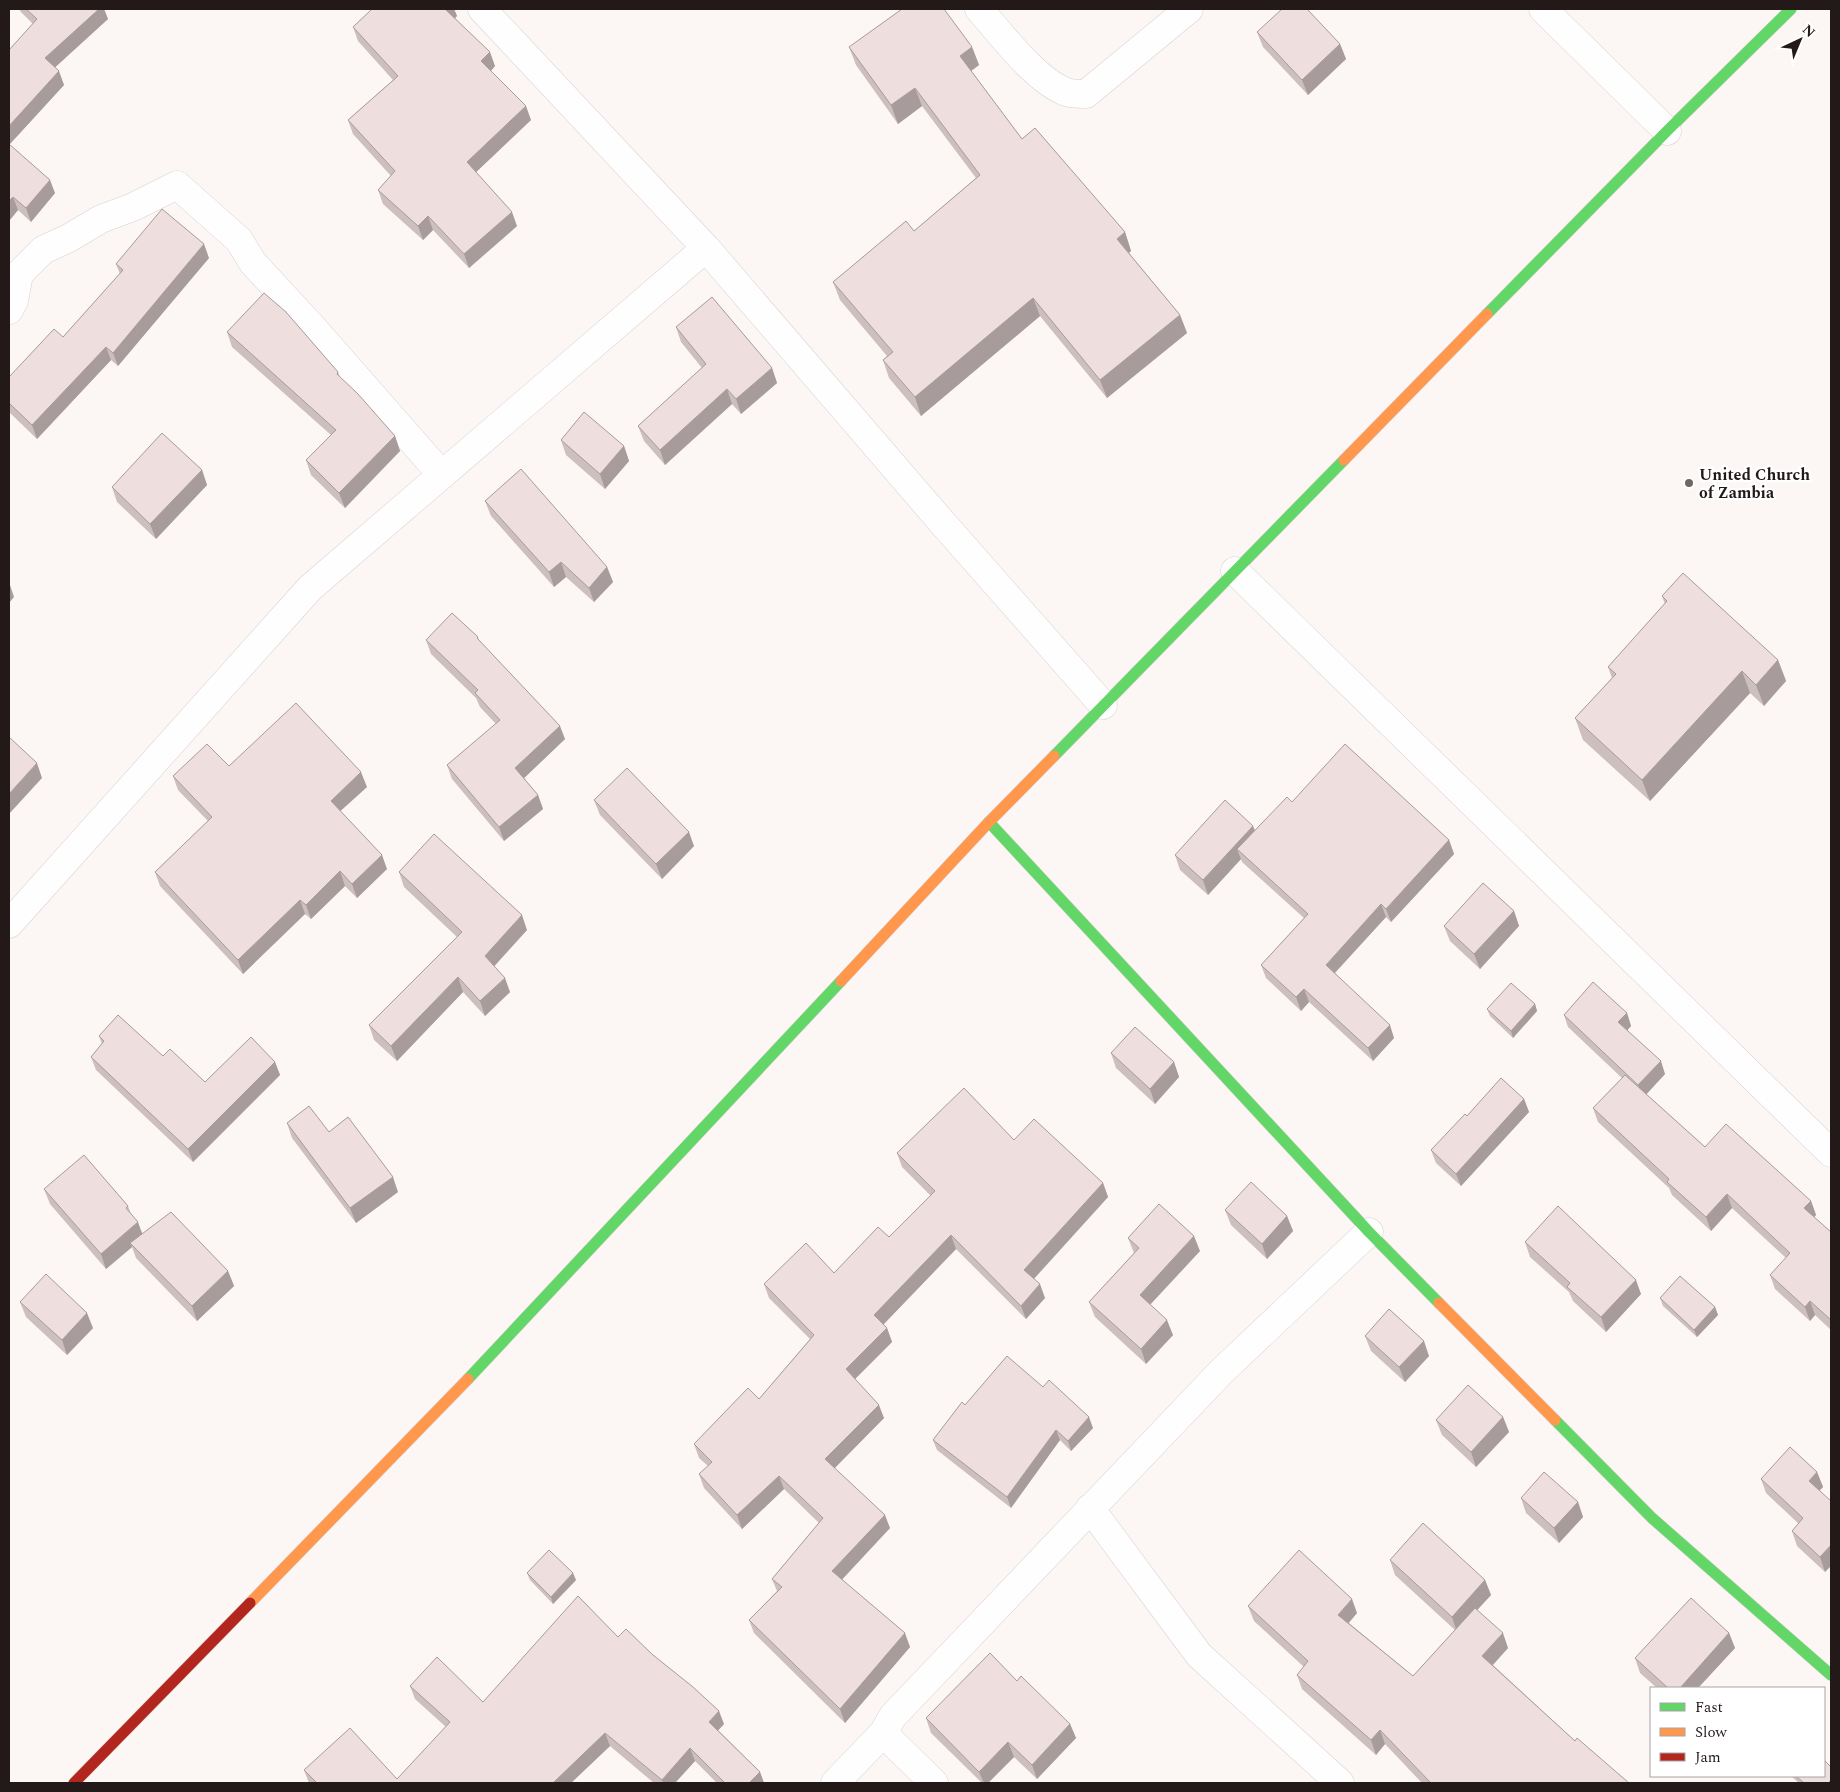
<svg xmlns="http://www.w3.org/2000/svg" width="1840" height="1792" viewBox="0 0 1840 1792" font-family="Spectral,serif">
	<style>
		.lines { fill: none; stroke-linecap: round; stroke-linejoin: round }
		.street-casing { stroke: #d9d1d0; stroke-width: 29 }
		.fast-casing { stroke: #d9d1d0; stroke-width: 12 }
		.slow-casing { stroke: #d9d1d0; stroke-width: 12 }
		.jam-casing { stroke: #d9d1d0; stroke-width: 12 }
		.street { stroke: #fffefe; stroke-width: 28 }
		.fast { stroke: #63d668; stroke-width: 11 }
		.slow { stroke: #ff974d; stroke-width: 11 }
		.jam { stroke: #b3261e; stroke-width: 11 }
		.wall { fill: #cdbfbe }
		.shaded-wall { fill: #a79b9b }
		.building { fill: #eededd; stroke: #a79b9b }
		.poi-dot { fill: #6f6666; stroke: #fff; stroke-width: 2 }
		.labels { text-anchor: middle; stroke-width: 4.5; stroke-linejoin: round; paint-order: stroke }
		.poi-label { font-size: 16px; font-weight: bold; fill: #231919; stroke: #fff; text-anchor: start }
	</style>
	<rect width="100%" height="100%" fill="#fcf6f5"/>
	<g class="lines">
		<g class="street-casing">
			<path id="street" d="M482,9L706,248L940,520L1103,705
				M979,9C1001,34 1035,80 1066,92C1072,94 1080,94 1086,94L1189,9
				M1543,9L1667,131
				M9,310L14,301L19,274L43,250L69,238L101,219L133,207L177,185L239,240L253,263L314,329L442,475
				M1235,571L1831,1153
				M9,924L310,588L706,248
				M1090,1508L1199,1655L1340,1783
				M883,1733L934,1783
				M835,1783L883,1733L893,1716L1222,1371L1369,1232"/>
		</g>
		<g class="fast-casing">
			<path id="fast" d="M1487,314L1667,131L1791,9
				M1054,756L1344,460
				M989,822L1369,1232L1439,1303
				M468,1379L841,981
				M1555,1420L1652,1518L1831,1675"/>
		</g>
		<g class="slow-casing">
			<path id="slow" d="M1344,460L1487,314
				M841,981L989,822L1054,756
				M1439,1303L1555,1420
				M250,1603L468,1379"/>
		</g>
		<g class="jam-casing">
			<path id="jam" d="M74,1783L250,1603"/>
		</g>
		<use href="#street" class="street"/>
		<use href="#fast" class="fast"/>
		<use href="#slow" class="slow"/>
		<use href="#jam" class="jam"/>
	</g>
	<path class="wall" d="M19,9H104L108,19L55,67L64,85L9,145L55,193L31,222L18,210L9,221V50L33,24L21,12Z
		M372,9H454L457,16L455,18L495,66L491,71L531,120L476,172L517,226L469,268L433,230L423,240L383,204L378,190L391,176L353,134L348,120L393,80L358,41L353,27Z
		M1257,32L1340,44L1346,59L1308,95L1263,47Z
		M849,47H972L979,65L971,71L1022,139L1125,232L1131,251L1129,253L1180,315L1187,333L1107,398L1040,316L921,416L889,378L883,360L887,356L840,300L833,282L914,231L976,178L922,106L898,124L856,65Z
		M209,258L118,366L111,360L37,439L9,412V377L63,337L120,274L116,264Z
		M676,327L772,368L777,383L741,414L732,404L665,465L644,441L638,426L702,368L681,342Z
		M227,332L338,372L340,377L395,436L400,451L345,508L311,475L306,460L331,435L232,347Z
		M561,440L624,446L629,461L605,489L566,455Z
		M202,470L207,485L156,539L117,502L112,487Z
		M485,501L607,567L613,582L594,602L566,577L554,587L491,516Z
		M1662,596L1778,660L1786,681L1764,706L1750,693L1650,801L1583,740L1575,718L1612,678L1608,667L1665,604Z
		M478,637L479,640L565,739L524,778L538,795L543,809L504,841L452,779L447,765L496,724L480,707L476,698L431,654L426,640Z
		M229,766L367,787L340,811L387,869L357,898L345,886L311,919L305,914L243,974L160,886L155,872L208,821L178,790L173,776Z
		M594,800L694,846L662,879L600,815Z
		M1292,802L1449,840L1454,854L1391,922L1386,917L1335,973L1394,1038L1373,1061L1309,1002L1301,1011L1266,978L1261,965L1304,918L1242,862L1241,859L1208,895L1180,870L1175,855L1255,830Z
		M399,872L527,930L494,966L510,992L485,1016L463,992L397,1061L374,1040L369,1025L457,937L404,887Z
		M1514,911L1519,926L1480,969L1450,941L1444,926Z
		M1535,1004L1537,1011L1513,1038L1490,1016L1487,1009Z
		M1627,1013L1631,1026L1627,1030L1665,1074L1646,1094L1705,1147L1811,1201L1816,1215L1814,1217L1831,1232V1330L1815,1315L1810,1321L1775,1289L1770,1275L1786,1258L1732,1208L1711,1231L1672,1195L1669,1188L1598,1122L1593,1108L1622,1078L1568,1027L1564,1015Z
		M99,1036L163,1056L205,1082L275,1062L280,1075L193,1162L96,1070L91,1057L102,1044Z
		M1111,1053L1174,1062L1179,1077L1155,1104L1116,1068Z
		M1524,1099L1529,1112L1461,1186L1436,1163L1431,1150Z
		M287,1123L329,1132L398,1192L356,1223L292,1138Z
		M1014,1140L1103,1183L1108,1197L1034,1279L1045,1298L1026,1319L956,1249L883,1325L887,1328L892,1342L855,1379L884,1418L834,1468L890,1528L842,1579L910,1647L845,1723L754,1633L749,1620L777,1591L772,1579L819,1523L784,1489L742,1529L704,1488L699,1474L708,1466L699,1458L694,1444L759,1399L810,1339L769,1298L764,1284L834,1273L889,1237L931,1196L902,1167L897,1153Z
		M44,1189L128,1206L131,1214L143,1234L228,1271L234,1286L197,1321L136,1258L132,1247L106,1269L50,1204Z
		M1225,1210L1287,1216L1293,1231L1267,1259L1231,1225Z
		M1128,1238L1200,1251L1150,1305L1173,1335L1146,1364L1095,1317L1089,1302L1134,1253Z
		M1525,1242L1641,1294L1606,1332L1573,1301L1569,1292L1530,1257Z
		M1660,1298L1715,1307L1718,1315L1697,1337L1663,1306Z
		M20,1302L93,1328L67,1355L26,1317Z
		M1365,1336L1429,1356L1405,1382L1371,1351Z
		M1043,1387L1093,1428L1071,1451L1060,1440L1011,1508L937,1450L933,1440L965,1405Z
		M1503,1417L1509,1432L1476,1467L1442,1435L1436,1420Z
		M1817,1472L1823,1487L1820,1490L1825,1572L1797,1546L1792,1531L1799,1524L1766,1493L1761,1479Z
		M1521,1498L1578,1502L1583,1517L1559,1543L1526,1513Z
		M1390,1560L1485,1580L1491,1595L1477,1610L1508,1648L1493,1665L1575,1741L1629,1783H1422L1385,1744L1376,1755L1302,1689L1297,1675L1304,1667L1254,1621L1248,1606L1357,1613L1349,1623L1413,1676L1455,1630L1395,1575Z
		M527,1573L576,1580L553,1604L530,1580Z
		M1729,1633L1735,1648L1698,1688H1657L1640,1673L1635,1658Z
		M618,1637L724,1724L718,1730L760,1772L764,1783H717L695,1761L675,1783H654L610,1746L571,1783H309L304,1770L397,1779L446,1727L415,1699L410,1686L483,1702Z
		M1017,1681L1070,1724L1076,1738L1037,1779L1014,1757L988,1783H982L931,1733L926,1718Z
		M1791,1776H1824L1831,1783H1799Z"/>
	<path class="shaded-wall" d="M99,9H104L108,19L50,72L45,58Z
		M445,9H454L457,16L450,23Z
		M1340,44L1346,59L1308,95L1302,80Z
		M972,47L979,65L967,74L960,56Z
		M490,52L495,66L487,75L481,61Z
		M59,71L64,85L9,145V126Z
		M915,88L922,106L898,124L891,105Z
		M526,106L531,120L472,176L467,162Z
		M50,180L55,193L31,222L26,208Z
		M13,197L18,210L9,221V201Z
		M512,212L517,226L469,268L464,254Z
		M428,216L433,230L423,240L418,226Z
		M1125,232L1131,251L1124,257L1117,239Z
		M204,244L209,258L118,366L113,353Z
		M1033,298L1040,316L921,416L915,397Z
		M1180,315L1187,333L1107,398L1100,380Z
		M106,347L111,360L37,439L32,425Z
		M772,368L777,383L741,414L736,399Z
		M727,389L732,404L665,465L660,450Z
		M395,436L400,451L345,508L339,493Z
		M624,446L629,461L605,489L600,474Z
		M202,470L207,485L156,539L150,524Z
		M561,562L566,577L554,587L549,572Z
		M607,567L613,582L594,602L589,588Z
		M9,582L14,597L9,603Z
		M1778,660L1786,681L1764,706L1756,685Z
		M1742,671L1750,693L1650,801L1642,780Z
		M560,726L565,739L520,782L515,768Z
		M37,763L42,778L9,814V794Z
		M361,772L367,787L336,815L331,801Z
		M538,795L543,809L504,841L499,827Z
		M1253,826L1259,840L1237,849L1241,859L1208,895L1203,880Z
		M689,832L694,846L662,879L656,864Z
		M1449,840L1454,854L1391,922L1386,909Z
		M382,855L387,869L357,898L352,884Z
		M340,871L345,886L311,919L306,905Z
		M300,900L305,914L243,974L238,960Z
		M1381,904L1386,917L1330,978L1326,965Z
		M1514,911L1519,926L1480,969L1474,954Z
		M522,915L527,930L490,971L485,956Z
		M458,977L463,992L397,1061L391,1046Z
		M505,978L510,992L485,1016L480,1001Z
		M1304,989L1309,1002L1301,1011L1296,997Z
		M1535,1004L1537,1011L1513,1038L1511,1031Z
		M1627,1013L1631,1026L1623,1035L1618,1022Z
		M1390,1025L1394,1038L1373,1061L1368,1048Z
		M1661,1061L1665,1074L1643,1098L1638,1085Z
		M275,1062L280,1075L193,1162L188,1149Z
		M1174,1062L1179,1077L1155,1104L1150,1089Z
		M1524,1099L1529,1112L1461,1186L1456,1174Z
		M393,1177L398,1192L356,1223L350,1208Z
		M1103,1183L1108,1197L1029,1284L1024,1270Z
		M1727,1194L1732,1208L1711,1231L1706,1217Z
		M1811,1201L1816,1215L1809,1222L1804,1208Z
		M1287,1216L1293,1231L1267,1259L1262,1244Z
		M138,1222L143,1236L130,1243L132,1247L106,1269L101,1254Z
		M951,1235L956,1249L879,1329L874,1315Z
		M1194,1236L1200,1251L1145,1310L1140,1295Z
		M228,1271L234,1286L197,1321L192,1306Z
		M1636,1280L1641,1294L1606,1332L1601,1317Z
		M1040,1284L1045,1298L1026,1319L1021,1306Z
		M1810,1301L1815,1315L1810,1321L1805,1307Z
		M1715,1307L1718,1315L1697,1337L1694,1330Z
		M87,1313L93,1328L67,1355L62,1340Z
		M1167,1320L1173,1335L1146,1364L1141,1349Z
		M887,1328L892,1342L851,1383L846,1369Z
		M1424,1341L1429,1356L1405,1382L1399,1367Z
		M879,1405L884,1418L830,1473L825,1459Z
		M1089,1417L1093,1428L1071,1451L1068,1441Z
		M1503,1417L1509,1432L1476,1467L1471,1452Z
		M1056,1430L1060,1440L1011,1508L1007,1497Z
		M1817,1472L1823,1487L1815,1495L1809,1481Z
		M779,1476L784,1489L742,1529L737,1515Z
		M1578,1502L1583,1517L1559,1543L1554,1528Z
		M885,1515L890,1528L837,1585L832,1571Z
		M1831,1545V1566L1825,1572L1820,1557Z
		M573,1573L576,1580L553,1604L551,1597Z
		M1485,1580L1491,1595L1457,1632L1452,1617Z
		M1352,1599L1357,1613L1343,1629L1338,1615Z
		M905,1633L910,1647L845,1723L840,1709Z
		M1503,1633L1508,1648L1488,1670L1482,1656Z
		M1729,1633L1735,1648L1698,1688H1680Z
		M719,1711L724,1724L714,1735L709,1722Z
		M1070,1724L1076,1738L1037,1779L1032,1765Z
		M1380,1730L1385,1744L1376,1755L1371,1740Z
		M605,1733L610,1746L571,1783H553Z
		M1008,1742L1014,1757L988,1783H984L979,1772Z
		M690,1748L695,1761L675,1783H663L662,1780Z
		M760,1772L764,1783H749Z"/>
	<path class="building" d="M26,9H99L45,58L59,71L9,126V50L37,19Z
		M372,9H445L490,52L481,61L526,106L467,162L512,212L464,254L428,216L418,226L378,190L395,171L348,120L398,76L353,27Z
		M902,9H944L972,47L960,56L1022,139L1035,128L1125,232L1117,239L1180,315L1100,380L1033,298L915,397L883,360L893,352L833,282L906,221L914,231L980,175L915,88L891,105L849,47Z
		M1282,9H1307L1340,44L1302,80L1257,32Z
		M9,144L50,180L26,208L13,197L9,201Z
		M162,209L204,244L113,353L106,347L32,425L9,403V377L54,329L63,337L123,270L116,264Z
		M264,293L286,312L338,372L337,374L358,394L395,436L339,493L306,460L336,430L227,332Z
		M712,297L772,368L736,399L727,389L660,450L638,426L706,364L676,327Z
		M584,412L624,446L600,474L561,440Z
		M162,433L202,470L150,524L112,487Z
		M521,469L607,567L589,588L561,562L549,572L485,501Z
		M1683,573L1778,660L1756,685L1742,671L1642,780L1575,718L1616,674L1608,667L1667,601L1662,596Z
		M452,613L478,637L477,638L560,726L515,768L538,795L499,827L447,765L500,720L475,693L478,690L426,640Z
		M296,703L361,772L331,801L382,855L352,884L340,871L306,905L300,900L238,960L155,872L212,817L173,776L207,744L229,766Z
		M9,737L37,763L9,794Z
		M1345,744L1449,840L1386,909L1381,904L1326,965L1390,1025L1368,1048L1304,989L1296,997L1261,965L1308,914L1237,849L1287,797L1292,802Z
		M627,768L689,832L656,864L594,800Z
		M1225,800L1253,826L1203,880L1175,855Z
		M434,834L522,915L485,956L505,978L480,1001L458,977L391,1046L369,1025L462,932L399,872Z
		M1483,883L1514,911L1474,954L1444,926Z
		M1593,982L1627,1013L1618,1022L1661,1061L1638,1085L1564,1015Z
		M1511,983L1535,1004L1511,1031L1487,1009Z
		M118,1015L163,1056L170,1049L205,1082L251,1037L275,1062L188,1149L91,1057L104,1041L99,1036Z
		M1135,1027L1174,1062L1150,1089L1111,1053Z
		M1625,1075L1705,1147L1726,1124L1811,1201L1804,1208L1831,1232V1320L1810,1301L1805,1307L1770,1275L1790,1253L1727,1194L1706,1217L1667,1182L1669,1179L1593,1108Z
		M1501,1078L1524,1099L1456,1174L1431,1150L1465,1114L1467,1116Z
		M964,1088L1014,1140L1034,1119L1103,1183L1024,1270L1040,1284L1021,1306L951,1235L874,1315L887,1328L846,1369L879,1405L825,1459L885,1515L832,1571L905,1633L840,1709L749,1620L782,1587L772,1579L823,1518L779,1476L737,1515L699,1474L712,1462L694,1444L748,1388L759,1399L814,1335L764,1284L806,1243L834,1273L878,1227L889,1237L935,1191L897,1153Z
		M309,1106L329,1132L348,1117L393,1177L350,1208L287,1123Z
		M84,1155L128,1206L126,1208L138,1222L101,1254L44,1189Z
		M1251,1182L1287,1216L1262,1244L1225,1210Z
		M1159,1204L1194,1236L1140,1295L1167,1320L1141,1349L1089,1302L1139,1248L1128,1238Z
		M1558,1206L1636,1280L1601,1317L1567,1287L1570,1283L1525,1242Z
		M171,1212L228,1271L192,1306L130,1243Z
		M46,1274L87,1313L62,1340L20,1302Z
		M1680,1276L1715,1307L1694,1330L1660,1298Z
		M1389,1309L1424,1341L1399,1367L1365,1336Z
		M1007,1356L1043,1387L1049,1380L1089,1417L1068,1441L1056,1430L1007,1497L933,1440L962,1402L965,1405Z
		M1468,1385L1503,1417L1471,1452L1436,1420Z
		M1790,1447L1817,1472L1809,1481L1831,1501V1545L1820,1557L1792,1531L1803,1518L1761,1479Z
		M1544,1472L1578,1502L1554,1528L1521,1498Z
		M1423,1523L1485,1580L1452,1617L1390,1560Z
		M549,1550L573,1573L551,1597L527,1573Z
		M1299,1550L1352,1599L1338,1615L1413,1676L1475,1608L1503,1633L1482,1656L1575,1741L1577,1738L1629,1783H1431L1380,1730L1371,1740L1297,1675L1308,1661L1248,1606Z
		M578,1596L618,1637L626,1629L653,1655L693,1687L719,1711L709,1722L760,1772L749,1783H725L690,1748L662,1780L605,1733L553,1783H317L304,1770L350,1728L397,1779L450,1722L410,1686L437,1657L483,1702Z
		M1691,1598L1729,1633L1680,1688H1668L1635,1658Z
		M990,1653L1017,1681L1021,1676L1070,1724L1032,1765L1008,1742L979,1772L926,1718Z
		M1824,1760L1831,1767V1780L1828,1783H1804L1796,1776H1824Z"/>
	<circle class="poi-dot" cx="1689" cy="483" r="5"/>
	<g class="labels">
		<g class="poi-label">
			<text x="1699" y="480">United Church<tspan x="1699" dy="18">of Zambia</tspan></text>
		</g>
	</g>
	<rect width="1840" height="1792" fill="none" stroke="#231919" stroke-width="20"/>
	<rect x="1650" y="1687" width="175" height="90" fill="#ffffff" stroke="#a7a3a3"/>
	<rect x="1660" y="1703" width="25" height="8" fill="#63d668" stroke="#a7a3a3"/>
	<text x="1695" y="1712" font-size="15" fill="#231919">Fast</text>
	<rect x="1660" y="1728" width="25" height="8" fill="#ff974d" stroke="#a7a3a3"/>
	<text x="1695" y="1737" font-size="15" fill="#231919">Slow</text>
	<rect x="1660" y="1753" width="25" height="8" fill="#b3261e" stroke="#a7a3a3"/>
	<text x="1695" y="1762" font-size="15" fill="#231919">Jam</text>
	<g transform="translate(1800 40) rotate(44)" stroke="#ffffff" stroke-width="4" paint-order="stroke">
	<path d="M0-4L9 19L0 12L-9 19Z" fill="#231919"/>
	<text y="-8" font-size="14" font-weight="bold" text-anchor="middle" fill="#231919">N</text>
	</g>
</svg>
